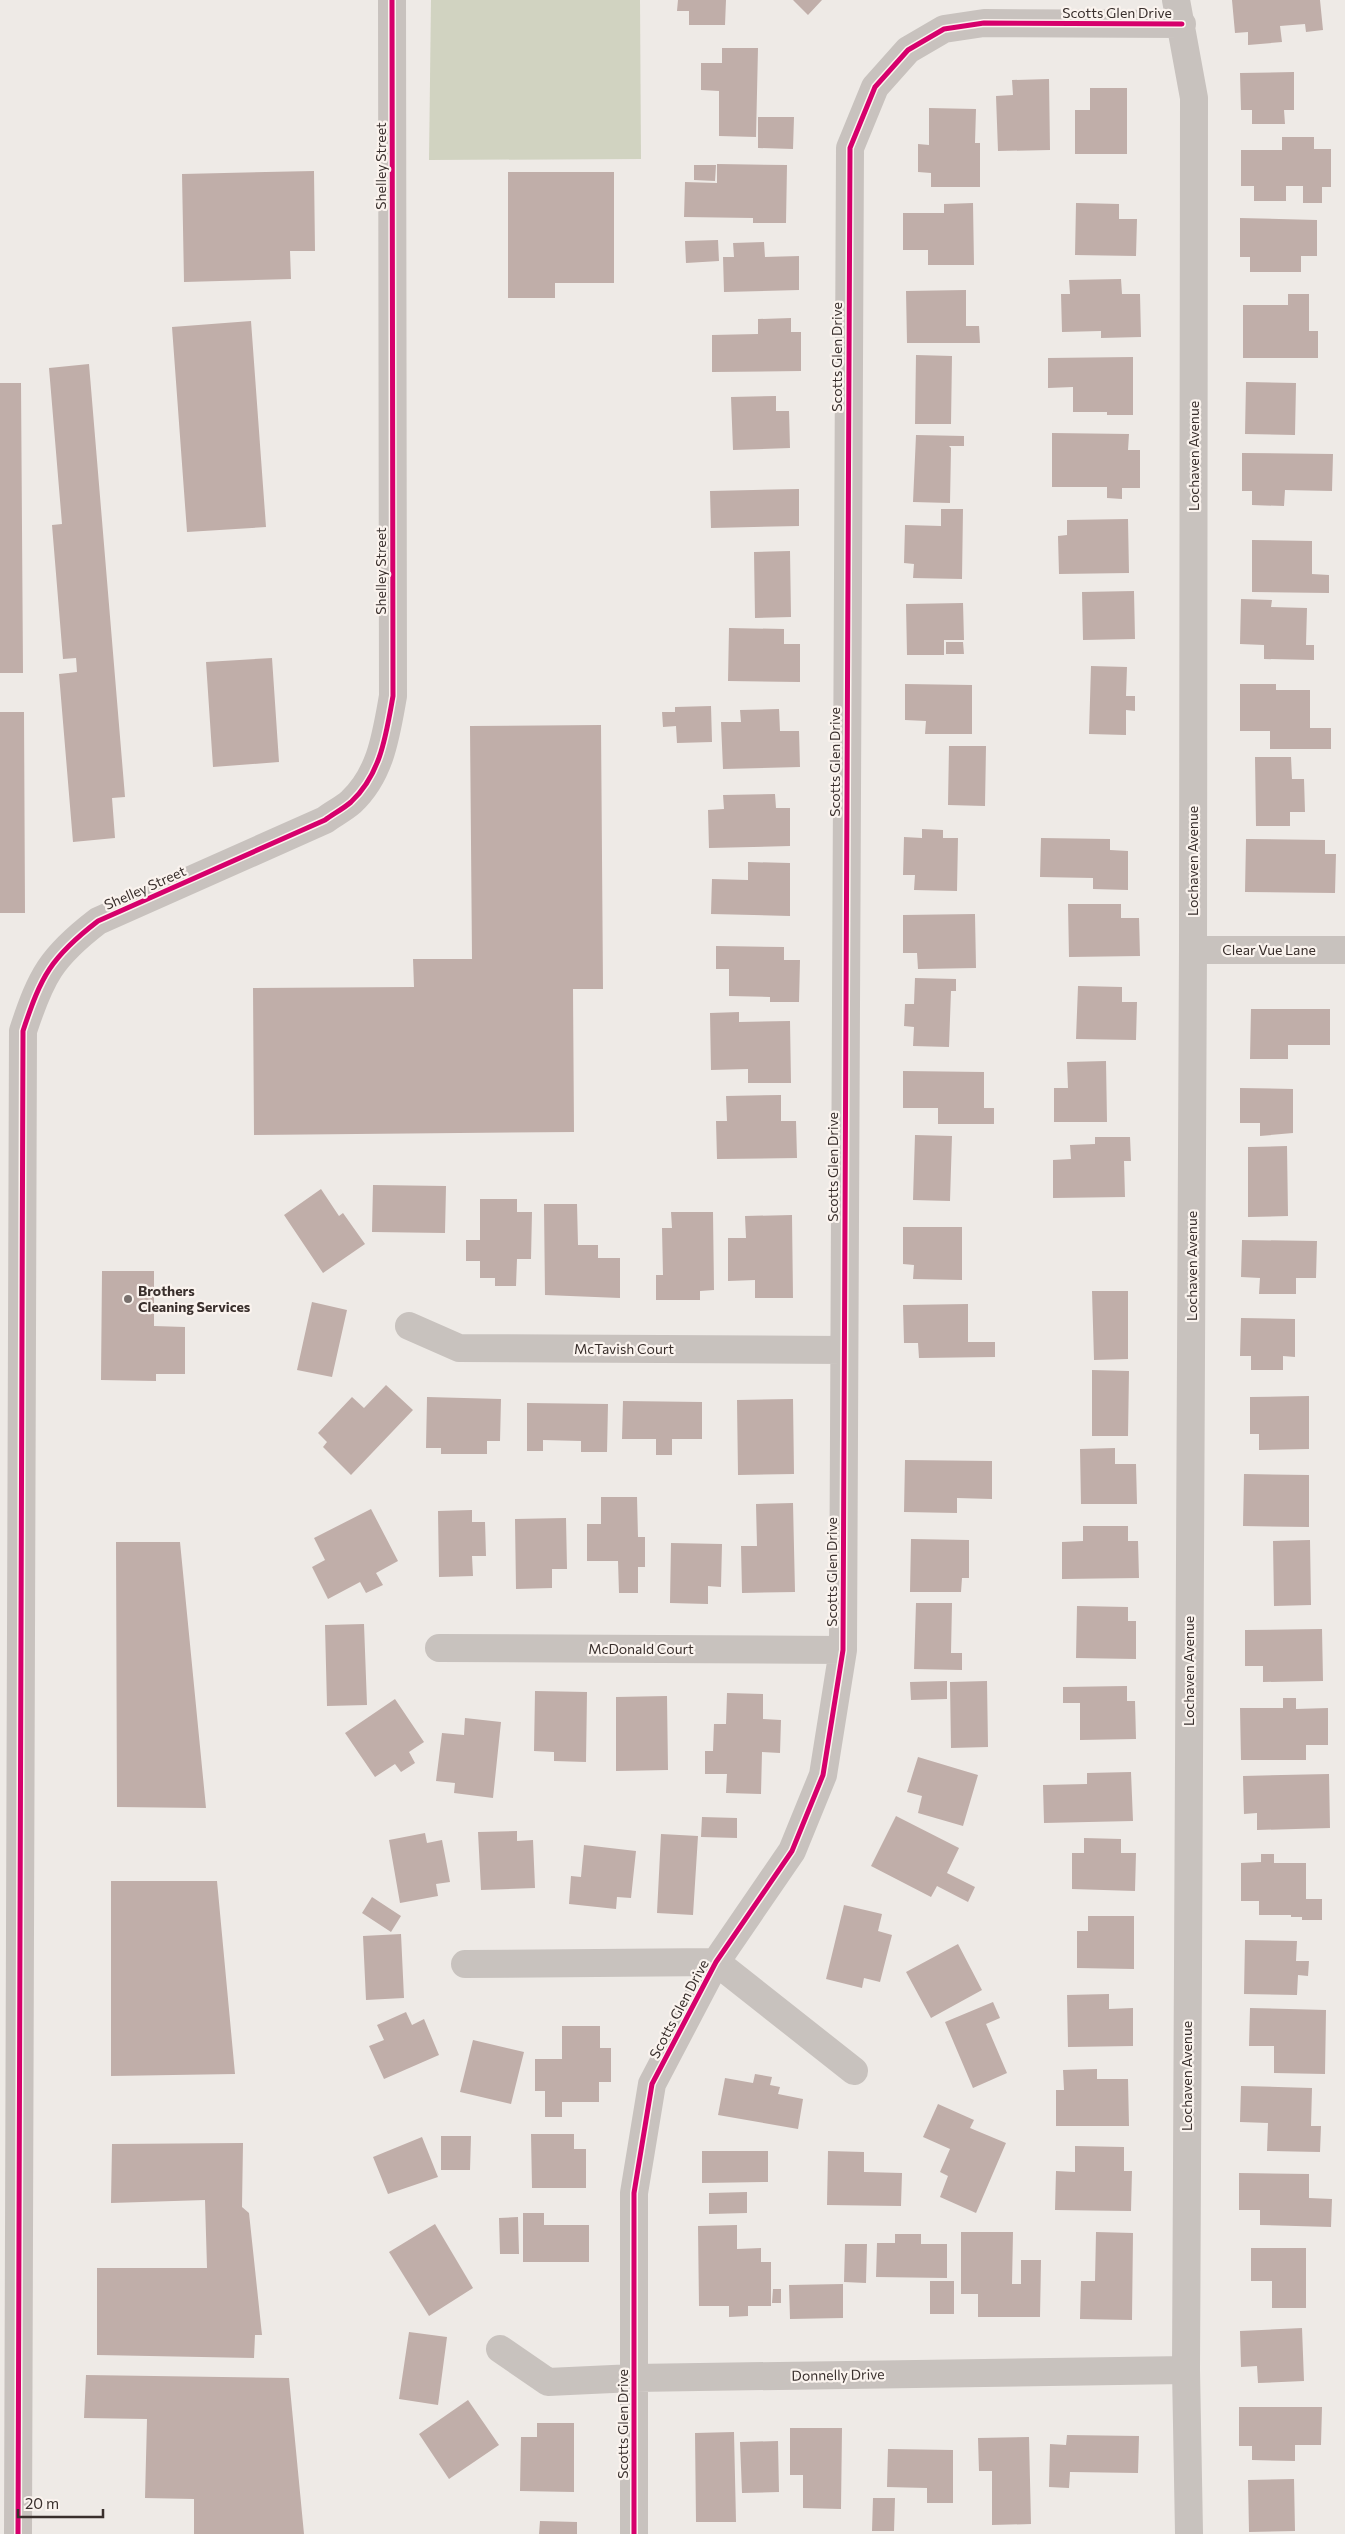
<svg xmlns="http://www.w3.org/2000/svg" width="1345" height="2534" viewBox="0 0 1345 2534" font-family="Commissioner,sans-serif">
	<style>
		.green { fill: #d1d3c1 }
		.building { fill: #c0aea9 }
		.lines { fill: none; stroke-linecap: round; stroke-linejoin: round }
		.minor { stroke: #c8c2be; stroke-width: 28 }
		.cycleway-casing { stroke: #faf3ee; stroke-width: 8 }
		.cycleway { stroke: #d6006c; stroke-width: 5 }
		.poi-dot { fill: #78706d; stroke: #faf3ee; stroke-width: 2 }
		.labels { text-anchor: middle; stroke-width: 4.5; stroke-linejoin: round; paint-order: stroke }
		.street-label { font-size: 14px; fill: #392f2c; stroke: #faf3ee }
		.poi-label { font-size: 14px; font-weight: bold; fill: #392f2c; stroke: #faf3ee; text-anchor: start }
	</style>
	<rect width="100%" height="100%" fill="#eeeae6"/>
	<path class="green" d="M431,0H640L641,159L429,160Z"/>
	<path class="building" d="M678,0H726L725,25H689V11H677Z
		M793,0H822L808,15Z
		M1232,0H1320L1323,30L1306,32L1305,24L1280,26L1282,42L1248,45V32L1235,33Z
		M722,48H758L756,137L719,136V91L701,90V63H722Z
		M1294,72V110H1284L1285,124H1252V110H1241L1240,73Z
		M1049,79L1050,150L998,151L996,96L1013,95L1012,80Z
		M1090,88H1127V154H1075V110H1090Z
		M929,108L976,109L975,143H980V187H931V173L918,172V144L929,145Z
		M758,117H794L793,149L758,148Z
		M1282,137H1314V149H1331V187H1322V203H1303V186H1286V201H1254V186H1241V150H1282Z
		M717,164L787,165L786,223H753V218L684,217L685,182L717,183Z
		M694,165H716L715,181L694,180Z
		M314,171L315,251H290L291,279L184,282L182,174Z
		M508,172H614V283H555V298H508Z
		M973,203L974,265H928V250H903V213H944V204Z
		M1076,203L1119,204V219H1137L1136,256L1075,255Z
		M1240,218L1317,220V256H1301V272H1250V257H1240Z
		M718,240L719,261L686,263L685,241Z
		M764,242L765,257L799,256V290L724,292L723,257H734L733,243Z
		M1121,279L1122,294H1140L1141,337L1101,338V331L1062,332L1061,294H1070L1069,280Z
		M966,290V326H979L980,343H907L906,291Z
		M1288,294H1309V331H1318V358H1243V305H1288Z
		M791,318V332H801V371L712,372V335L758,334V319Z
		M251,321L266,527L187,532L172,327Z
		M916,355L952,356L951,424H915Z
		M1133,357V415H1107V412H1073V387L1048,388V358Z
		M89,364L125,797L112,798L115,838L73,842L59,674L77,672L76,658L63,659L52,525L62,524L49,368Z
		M1246,382L1296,383L1295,435L1245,434Z
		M0,383H21L23,673H0Z
		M776,396V411H789L790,448L733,450L731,397Z
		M1052,433L1129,434L1128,450H1140V488H1122V499L1107,498V487H1052Z
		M916,435L964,436V446H949L951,448L950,503L913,502Z
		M1242,453L1333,454L1332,491L1285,490L1284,506L1252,505V491H1242Z
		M799,489V526L711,528L710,491Z
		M941,509H963L962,579L913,578L914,564L904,563L905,525L941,526Z
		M1128,519L1129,573L1059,574L1058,536L1067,535V520Z
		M1252,540L1312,541V574L1329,575V593L1252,592Z
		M790,551L791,617L755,618L754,552Z
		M1134,591L1135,639L1083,640L1082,592Z
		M1241,599L1272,600L1271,607L1307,608L1306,645H1314V660L1264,659V645L1240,644Z
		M963,603L964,640H944V655H907L906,604Z
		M729,628L784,629V644H800V682L728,681Z
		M946,642H963L964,654H946Z
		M272,658L279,762L213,767L206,662Z
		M1091,666L1127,667L1126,696H1135V711L1126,710V735L1089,734Z
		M905,684L972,685V734H925L926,721L905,720Z
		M1240,684H1276V690H1310V728H1331V749H1270V731H1240Z
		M711,706L712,742L677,743L676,726L663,727L662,712H675V707Z
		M779,709L780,731H799L800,767L723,769L721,722H741L740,710Z
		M0,712H24L25,913H0Z
		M601,725L603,989H573L574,1132L254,1135L253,988L414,987L413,959H472L470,726Z
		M949,746H986L985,806L948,805Z
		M1255,757H1291L1292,779H1304L1305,812H1290V826H1256Z
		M775,794L776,808H790V846L709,848L708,810L724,809L723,795Z
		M922,829L943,830V838H958L957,891L914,890L915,875H903L904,837L922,838Z
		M1041,838L1110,839V850L1128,851V890L1093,889V878L1040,877Z
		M1246,839L1325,840V854H1336L1335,893L1245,892Z
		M748,862L790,863V916L711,914L712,879L748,880Z
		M1068,904H1121V918H1139L1140,956L1069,957Z
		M975,914L976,968L918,969L917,953H903V915Z
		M716,946L784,947V960H800L799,1002H770V997L729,996V969H716Z
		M915,978L956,979V991H951L949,1047L913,1046L914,1027L904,1026L905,1004H914Z
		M1078,986L1122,987V1002H1137L1136,1040L1076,1039Z
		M1251,1009H1330V1045H1288V1059H1250Z
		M739,1012V1022L790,1021L791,1083H748V1069L711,1070L710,1013Z
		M1106,1061L1107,1122H1054V1088H1068L1067,1062Z
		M903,1071L984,1072V1108H994V1124H938V1108H903Z
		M1240,1088L1293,1089V1133L1260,1136V1123H1240Z
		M781,1095V1121H796L797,1158L717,1159L716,1121H727L726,1096Z
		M915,1135L952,1136L950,1201L913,1200Z
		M1095,1137H1130L1131,1161H1124L1125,1197L1053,1198V1160L1071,1159L1070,1145L1095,1144Z
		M1287,1146L1288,1216L1248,1217V1147Z
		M373,1185L446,1186L445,1233L372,1232Z
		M321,1189L339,1216L343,1213L365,1244L323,1273L284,1215Z
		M480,1199H517V1212H532L531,1259H517L516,1286H495V1278H480V1261H466V1240H480Z
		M544,1204H577L578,1245H598V1258H620V1298L545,1295Z
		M671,1212H713L714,1290L700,1291V1300H656V1275H663L662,1228H672Z
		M792,1215L793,1298H755V1280L728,1281V1238H746L745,1216Z
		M903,1227H962V1280L913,1279L914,1265L903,1264Z
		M1242,1240L1317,1241L1316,1278H1296V1294H1259L1260,1278L1241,1277Z
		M102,1271H154V1326L185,1327V1374H156V1381L101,1380Z
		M1092,1291H1128V1359L1094,1360Z
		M312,1302L347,1310L332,1377L297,1370Z
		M968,1304V1342H995V1357L919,1358L918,1343H904L903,1305Z
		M1241,1318L1295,1319V1357L1283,1356V1370H1251V1356H1240Z
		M1092,1370L1129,1371L1128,1436H1092Z
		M386,1385L413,1410L351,1475L323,1447L327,1442L318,1433L352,1397L364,1408Z
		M1309,1396V1449L1259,1450V1434H1250V1397Z
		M427,1397L501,1399L500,1441H487V1454H441V1448H426Z
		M793,1399L794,1474L738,1475L737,1400Z
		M623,1401L702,1402V1439H672V1455H656V1439H622Z
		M527,1403L608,1404L607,1452H581V1441L543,1440V1451H527Z
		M1115,1448V1464H1136L1137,1504H1081L1080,1449Z
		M905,1460L992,1461V1499L957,1498V1513L904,1512Z
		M1244,1474L1309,1475V1527L1243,1526Z
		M601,1497H637L638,1537H645V1567H638V1593H619L618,1561H587V1524H601Z
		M793,1503L795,1592L742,1593L741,1546H757L756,1504Z
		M371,1509L398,1561L376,1573L383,1585L366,1593L360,1582L328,1599L312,1567L325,1560L314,1538Z
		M472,1510V1522H485L486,1556H472L473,1576L439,1577L438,1511Z
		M566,1518L567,1569H552V1588L516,1589L515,1519Z
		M1083,1526H1128V1541H1138L1139,1578L1062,1579V1542L1083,1541Z
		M911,1539L969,1540V1578H962L961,1592H910Z
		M1310,1540L1311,1605L1274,1606L1273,1541Z
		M116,1542H180L206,1808L117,1807Z
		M671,1543L722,1544L721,1587L708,1586V1604L670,1603Z
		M916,1603H952L951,1653H962V1670L914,1669Z
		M1077,1606L1128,1607V1621H1136V1659L1076,1658Z
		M364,1624L367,1705L327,1706L325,1625Z
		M1322,1629L1323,1681L1263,1682V1666H1245V1630Z
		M947,1681V1699L911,1700L910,1682Z
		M987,1681L988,1747L951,1748L950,1682Z
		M1127,1686V1701H1135L1136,1739L1080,1740V1703H1063V1687Z
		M535,1691L587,1692L586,1762L554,1761V1752L534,1751Z
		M727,1693L763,1694V1719L781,1720L780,1753L762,1752L761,1794L726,1793L727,1774H705V1751H713L714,1724H726Z
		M667,1696L668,1770L616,1771V1697Z
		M1283,1698H1296V1709L1328,1708V1745H1306V1760H1241L1240,1708H1283Z
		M395,1699L424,1742L409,1752L415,1763L401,1772L395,1764L375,1777L345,1733Z
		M465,1718L501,1722L493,1798L454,1793L455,1783L436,1781L442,1733L464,1735Z
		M918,1757L978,1775L963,1826L918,1813L922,1796L907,1792Z
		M1131,1772L1133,1821L1044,1823L1043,1785L1087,1784V1773Z
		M1329,1774L1330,1828L1257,1830V1813L1244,1814L1243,1776Z
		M896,1816L959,1848L947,1873L975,1887L968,1902L937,1886L931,1897L871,1866Z
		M702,1817L737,1818V1838L701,1837Z
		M517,1831V1841L533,1840L535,1888L481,1890L478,1832Z
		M425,1833L427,1843L442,1840L450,1882L436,1884L438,1896L400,1903L389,1840Z
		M661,1834L698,1836L693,1915L657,1913Z
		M1084,1838L1121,1839V1853H1136L1135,1891L1072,1889V1853H1084Z
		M584,1845L636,1851L631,1898L617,1897L616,1909L569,1904L571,1876L581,1877Z
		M1261,1854H1274V1863H1306V1899H1322V1920H1302V1917H1291V1915H1259V1901H1241V1863L1261,1862Z
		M111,1881H217L235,2074L111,2076Z
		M372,1897L401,1916L391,1932L362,1913Z
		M844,1905L882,1914L878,1931L892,1935L880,1982L864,1978L862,1988L826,1979Z
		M1088,1916H1134V1969L1077,1968V1931H1088Z
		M401,1934L404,1998L366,2000L363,1936Z
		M1245,1940L1297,1941L1296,1961H1309L1308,1976L1298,1975L1297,1995L1244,1994Z
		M958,1944L982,1990L931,2018L906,1972Z
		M1109,1994V2009L1133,2008V2046L1068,2047L1067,1995Z
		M993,2002L1000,2018L986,2024L1007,2073L973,2088L945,2022Z
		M1250,2008L1326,2010L1325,2074L1274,2073V2046H1249Z
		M406,2012L412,2025L424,2019L439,2055L384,2079L369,2046L384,2040L377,2025Z
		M562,2026H600V2048H611V2082H599V2102H562V2117H545V2091H535V2059H562Z
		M473,2040L524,2052L511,2104L460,2092Z
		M1097,2069V2079H1128L1129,2126H1056V2090H1064L1063,2070Z
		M755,2074L772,2077L770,2085L780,2087L778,2094L803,2099L798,2129L718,2115L725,2078L753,2083Z
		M1241,2086L1312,2088L1311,2126H1321L1320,2152L1267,2151L1268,2123L1240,2122Z
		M938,2104L974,2120L970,2128L1006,2143L976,2213L940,2197L948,2176L940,2172L950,2149L923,2137Z
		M531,2134H574V2149H586V2188H532Z
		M441,2136H471L470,2170H441Z
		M422,2137L438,2177L388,2194L373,2157Z
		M243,2143L242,2207L249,2213L262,2335H255L254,2358L97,2355V2268H207L205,2200L111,2203L112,2144Z
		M1075,2146L1124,2147V2171H1132L1131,2211L1055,2210L1056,2171L1075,2172Z
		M702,2151H768V2182L702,2183Z
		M828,2151L864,2152V2172L902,2173L901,2206L827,2205Z
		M1239,2173L1309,2174V2198L1332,2199L1331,2227L1260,2225V2210H1239Z
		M747,2192V2213L709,2214V2193Z
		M523,2213H544V2225H589V2262H523Z
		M518,2217L519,2254H500L499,2218Z
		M435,2224L473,2288L429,2316L389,2252Z
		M737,2225V2249L761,2248V2262H771V2306H748V2316L729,2317V2306H699L698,2226Z
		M961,2232H1013L1012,2284H1021V2260H1041L1040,2317H978V2294H961Z
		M1096,2232L1133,2233L1132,2320L1080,2319L1081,2281H1095Z
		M895,2234H921V2244H947V2278L876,2277L877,2243H895Z
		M845,2244H867L866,2283L844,2282Z
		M1251,2248H1306V2308H1272V2281H1251Z
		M930,2281H954V2314H930Z
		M843,2284V2318L790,2319L789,2285Z
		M773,2289H781V2303H772Z
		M1302,2328L1304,2381L1258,2383L1257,2366L1241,2367L1240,2331Z
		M409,2332L447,2337L438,2405L399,2399Z
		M86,2375L289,2378L304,2534H194V2499L145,2498L147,2419L84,2418Z
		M468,2400L499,2445L449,2479L419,2434Z
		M1239,2407H1322L1321,2445H1295V2461L1252,2460V2446H1239Z
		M537,2423H574V2492L520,2491L521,2437H537Z
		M790,2428H842L841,2509L803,2508V2475H790Z
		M734,2432L736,2522H696L695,2433Z
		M1067,2435L1139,2436L1138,2473L1070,2472L1069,2488L1049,2487L1050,2444L1066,2445Z
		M1029,2437L1031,2524L992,2525V2471H979L978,2438Z
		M778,2441L779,2492L742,2493L740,2442Z
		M888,2449L953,2450V2503H927V2488L887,2487Z
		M1294,2479L1295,2531L1249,2532L1248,2480Z
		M873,2498H895L894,2531H872Z
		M540,2521L577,2522V2534H539Z"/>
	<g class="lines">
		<path class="minor" d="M1176,0L1194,98L1193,950L1186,2370L1189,2533
			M1193,950H1345
			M409,1326L459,1348L843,1350
			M439,1648L843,1650
			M465,1964L716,1962L854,2071
			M500,2349L548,2382L634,2378L1186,2370
			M18,2534L23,1031C41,976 51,957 98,921L325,820C333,814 343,809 351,802C381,774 386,735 393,696L392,0
			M634,2534V2193L652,2084L716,1962L792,1851L823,1775L843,1650L850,148L875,87L908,50L944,29L984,23L1182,24"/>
		<g class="cycleway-casing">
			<path id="cycleway" d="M18,2534L23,1031C41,976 51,957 98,921L325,820C333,814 343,809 351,802C381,774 386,735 393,696L392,0
				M634,2534V2193L652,2084L716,1962L792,1851L823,1775L843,1650L850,148L875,87L908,50L944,29L984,23L1182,24"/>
		</g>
		<use href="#cycleway" class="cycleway"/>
	</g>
	<circle class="poi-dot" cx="128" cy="1299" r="5"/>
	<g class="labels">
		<g class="street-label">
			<text x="1117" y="18">Scotts Glen Drive</text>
			<text transform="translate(381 166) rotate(-90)" y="5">Shelley Street</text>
			<text transform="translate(837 357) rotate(-90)" y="5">Scotts Glen Drive</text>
			<text transform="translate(1194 456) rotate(-90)" y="5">Lochaven Avenue</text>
			<text transform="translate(381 571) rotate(-90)" y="5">Shelley Street</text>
			<text transform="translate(835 762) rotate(-90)" y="5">Scotts Glen Drive</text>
			<text transform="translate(1193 861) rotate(-90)" y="5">Lochaven Avenue</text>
			<text transform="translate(145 888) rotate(-24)" y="5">Shelley Street</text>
			<text x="1269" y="955">Clear Vue Lane</text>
			<text transform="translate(833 1167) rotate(-90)" y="5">Scotts Glen Drive</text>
			<text transform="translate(1192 1266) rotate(-90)" y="5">Lochaven Avenue</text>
			<text x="624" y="1354">McTavish Court</text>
			<text transform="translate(832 1572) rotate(-90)" y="5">Scotts Glen Drive</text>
			<text x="641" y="1654">McDonald Court</text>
			<text transform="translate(1189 1671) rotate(-90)" y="5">Lochaven Avenue</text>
			<text transform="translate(679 2009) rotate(-62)" y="5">Scotts Glen Drive</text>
			<text transform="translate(1187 2076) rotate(-90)" y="5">Lochaven Avenue</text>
			<text transform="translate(838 2375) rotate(-1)" y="5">Donnelly Drive</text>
			<text transform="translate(623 2424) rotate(-90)" y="5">Scotts Glen Drive</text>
		</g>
		<g class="poi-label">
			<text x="138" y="1296">Brothers<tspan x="138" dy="16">Cleaning Services</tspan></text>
		</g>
	</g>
	<path d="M18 2509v8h85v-8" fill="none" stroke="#392f2c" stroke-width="2.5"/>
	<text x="25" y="2509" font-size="15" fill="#392f2c" stroke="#faf3ee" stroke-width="4" paint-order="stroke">20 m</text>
</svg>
